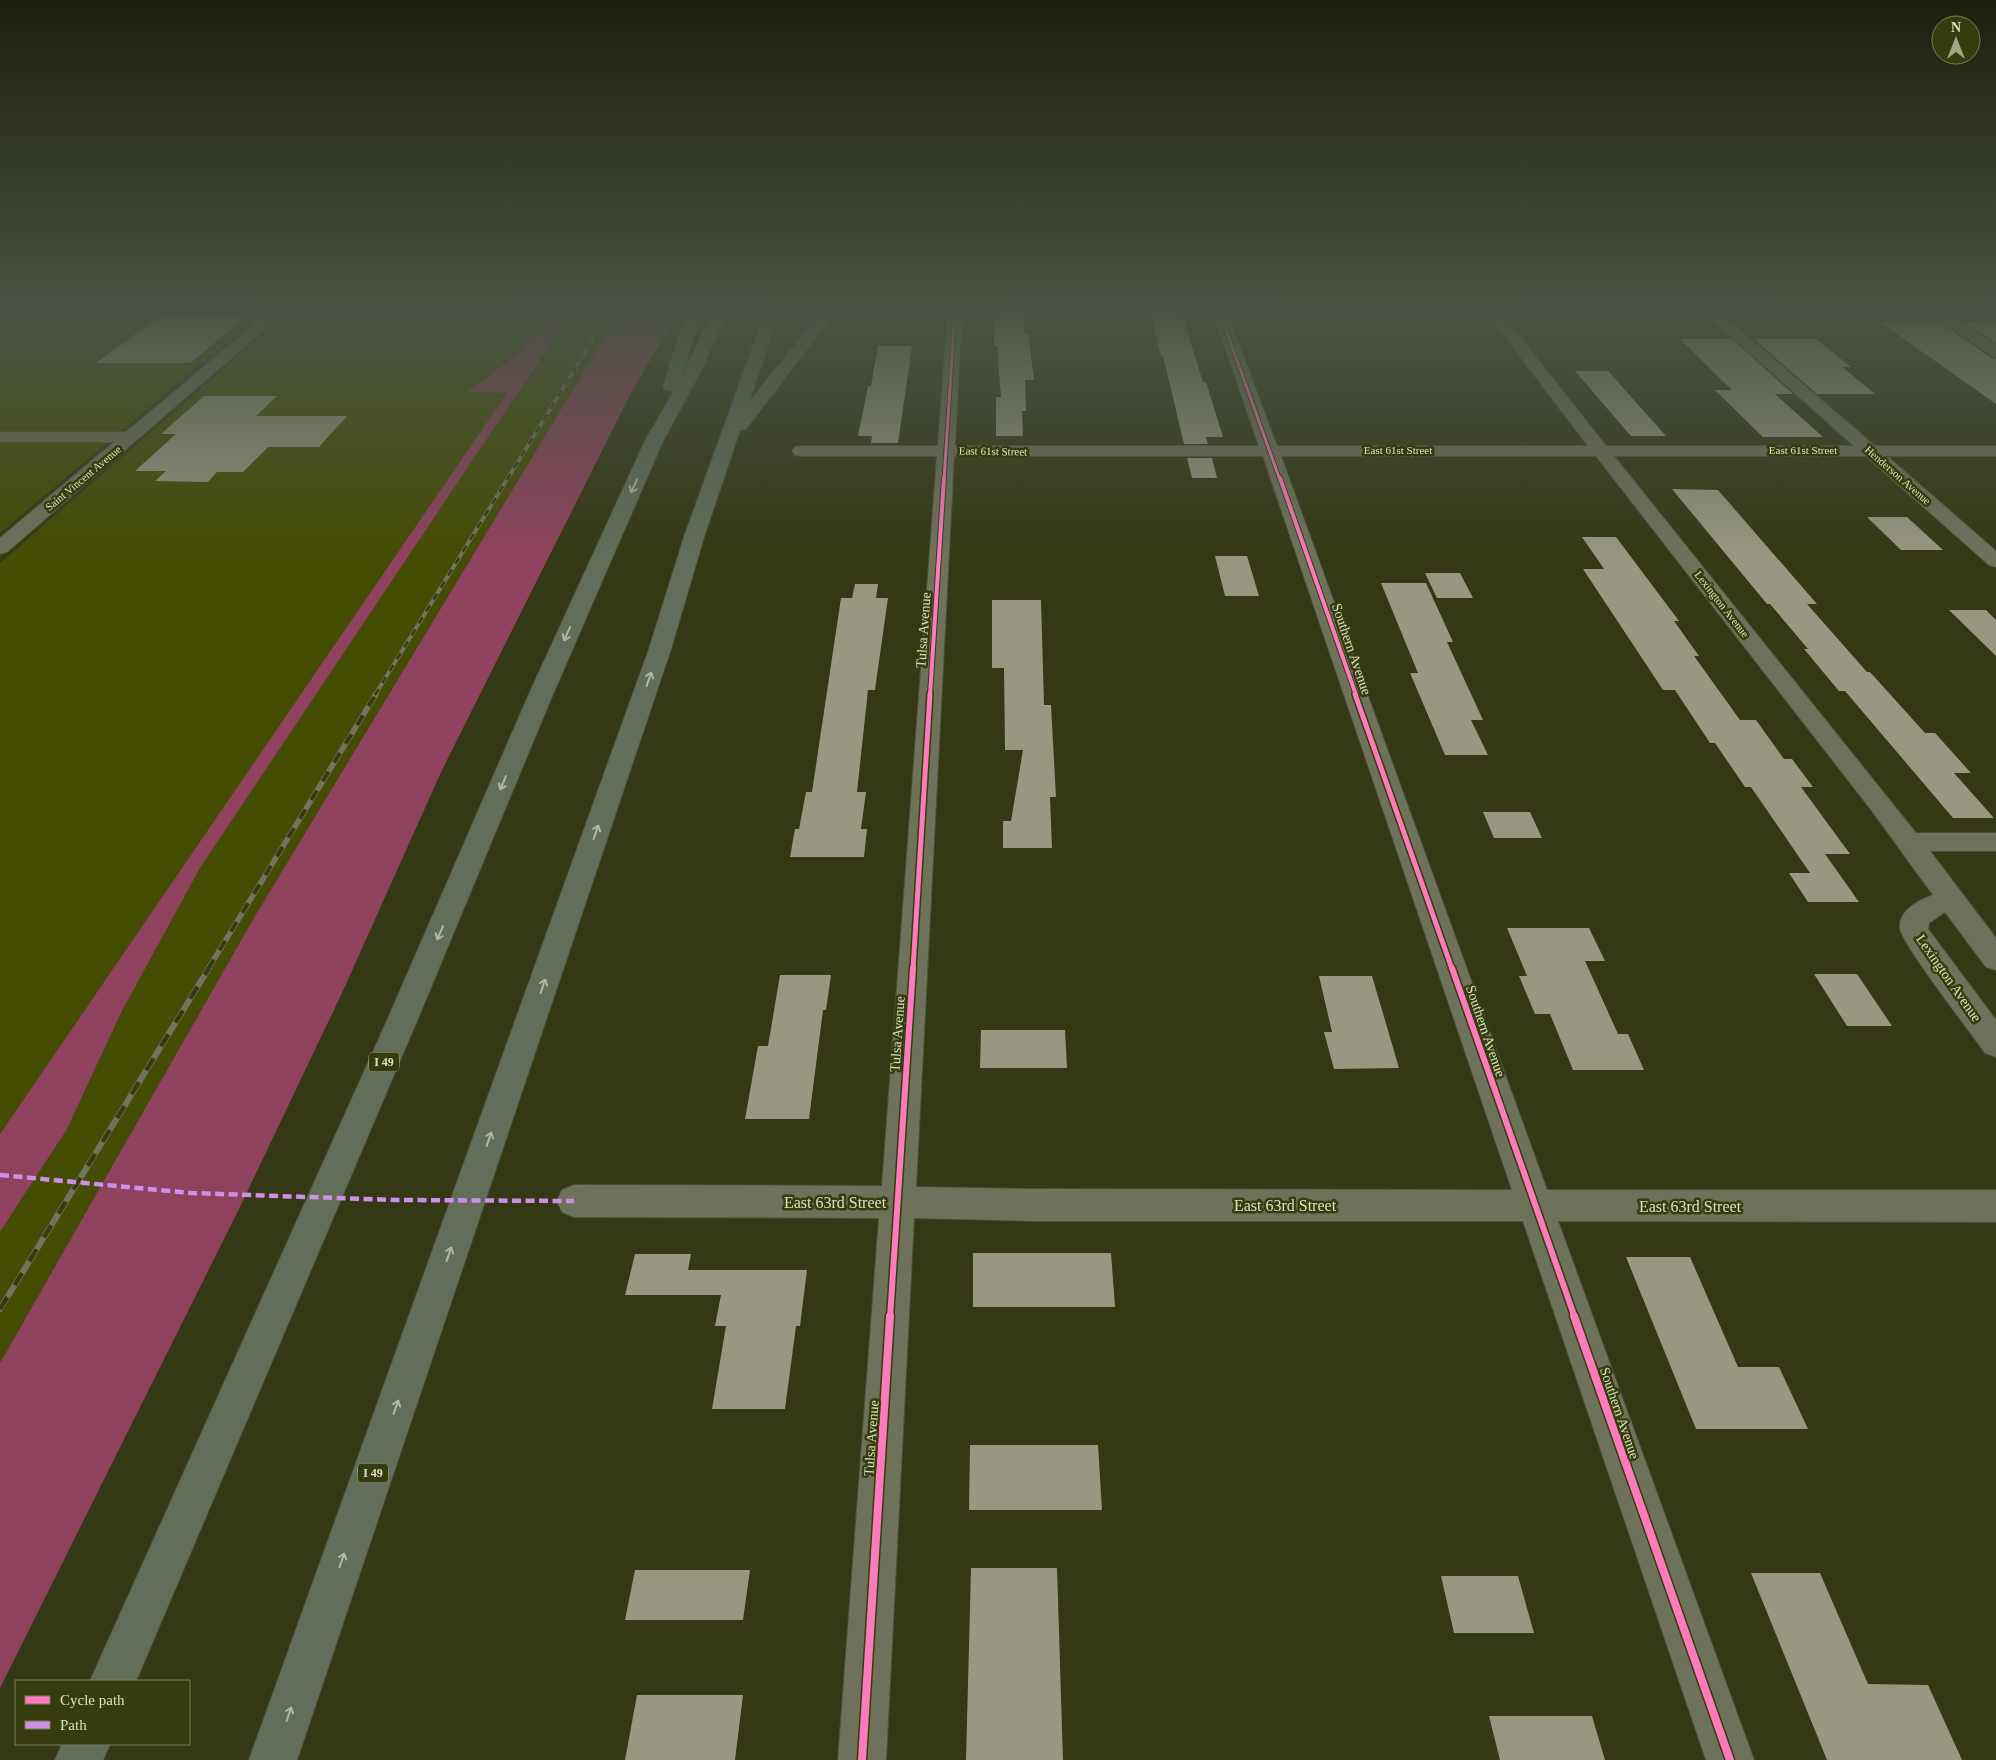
<svg xmlns="http://www.w3.org/2000/svg" width="1996" height="1760" viewBox="0 0 1996 1760" font-family="Georgia,serif">
	<style>
		.built { fill: #454d04 }
		.green { fill: #8e425d }
		.building { fill: #989880 }
		.lines { fill: none; stroke-linecap: round; stroke-linejoin: round }
		.minor-casing { stroke: #4e5238; stroke-width: 2 }
		.highway-casing { stroke: #4e5238; stroke-width: 2 }
		.minor { fill: #6f725b; fill-rule: evenodd }
		.highway { fill: #626e59; fill-rule: evenodd }
		.rail-far2-casing { stroke: #71745e; stroke-width: 4 }
		.rail-far1-casing { stroke: #71745e; stroke-width: 5.5 }
		.rail-casing { stroke: #71745e; stroke-width: 6 }
		.rail-far2 { stroke: #363c0d; stroke-width: 2.5; stroke-dasharray: 7; stroke-linecap: butt }
		.rail-far1 { stroke: #363c0d; stroke-width: 4; stroke-dasharray: 11; stroke-linecap: butt }
		.rail { stroke: #363c0d; stroke-width: 4.5; stroke-dasharray: 14; stroke-linecap: butt }
		.quiet { stroke: #ce8fe9; stroke-width: 4.5; stroke-dasharray: 9 4.5; stroke-linecap: butt }
		.cycleway-far4-casing { stroke: #363c0d; stroke-width: 5 }
		.cycleway-far3-casing { stroke: #363c0d; stroke-width: 6 }
		.cycleway-far2-casing { stroke: #363c0d; stroke-width: 8 }
		.cycleway-far1-casing { stroke: #363c0d; stroke-width: 9 }
		.cycleway-casing { stroke: #363c0d; stroke-width: 11 }
		.cycleway-far4 { stroke: #fd7abc; stroke-width: 3 }
		.cycleway-far3 { stroke: #fd7abc; stroke-width: 4 }
		.cycleway-far2 { stroke: #fd7abc; stroke-width: 5 }
		.cycleway-far1 { stroke: #fd7abc; stroke-width: 6 }
		.cycleway { stroke: #fd7abc; stroke-width: 8 }
		.oneway { stroke: #b0b99d }
		.labels { text-anchor: middle; stroke-width: 5; stroke-linejoin: round; paint-order: stroke }
		.far-street-label { font-size: 11px; fill: #dae1c2; stroke: #363c0d }
		.shield { fill: #363c0d; stroke: #a9b08c; stroke-width: 1 }
		.shield-label { font-size: 12px; font-weight: bold; fill: #dae1c2 }
		.street-label { font-size: 14px; fill: #dae1c2; stroke: #363c0d }
		.near-street-label { font-size: 16px; fill: #dae1c2; stroke: #363c0d }
	</style>
	<rect width="100%" height="100%" fill="#343814"/>
	<path class="built" d="M0,310H265L0,533Z
		M291,310H552L514,357L469,392L508,393L0,1134V563Z
		M573,310H621L252,921L0,1363V1232L67,1129L122,1011L200,868Z"/>
	<path class="green" d="M552,310H573L200,868L122,1011L67,1129L0,1232V1134L507,393L468,392L514,357Z
		M621,310H675L663,338L631,393L442,770L342,993L239,1209L0,1688V1363L252,921Z
		M801,310H822L808,327L801,326Z"/>
	<path class="building" d="M1150,311H1181L1203,382H1206L1223,437H1206L1208,444H1184L1163,356H1161Z
		M994,312H1024V333H1028L1034,380H1025L1026,411H1022L1023,436H996V397H1001L997,346H994Z
		M160,316H247L190,363H96Z
		M1880,322H1940L1990,357L1996,359V404Z
		M1964,322H1996V343Z
		M1680,339H1732L1793,394H1775L1823,437H1763L1715,390H1732Z
		M1754,339H1816L1851,367H1842L1875,394H1817Z
		M878,346H912L898,443H871L872,436H858L868,386H871Z
		M1575,371H1608L1666,436H1631Z
		M204,396H277L256,416H347L319,447H268L243,472H217L208,482L155,481L166,471H135L176,434H161Z
		M1187,458H1212L1217,478H1192Z
		M1672,489L1718,490L1817,604H1807L1867,672H1870L1925,733H1935L1971,773H1954L1994,818H1953L1845,691H1839L1804,649H1808L1770,604H1767Z
		M1867,517H1907L1943,550H1901Z
		M1582,537H1616L1679,621H1674L1699,656H1694L1740,720H1756L1784,759H1792L1813,787H1801L1850,854H1825L1859,902H1808L1789,873H1810L1751,787H1745L1715,743H1710L1675,690H1663L1583,569H1604Z
		M1215,556H1247L1259,596H1225Z
		M1425,573H1460L1473,598H1437Z
		M1381,583H1426L1453,642H1447L1483,720H1471L1488,755H1445L1410,673H1418Z
		M855,584H878L876,598H888L875,690H868L857,792H866L861,829H867L864,857H790L795,829H799L806,792H812L841,598H852Z
		M992,600H1041L1044,705H1051L1056,797H1050L1052,848H1003V821H1011L1023,750H1005L1004,668H992Z
		M1949,610H1986L1996,620V656Z
		M1483,812H1530L1542,838H1494Z
		M1507,928H1589L1605,961H1585L1618,1034H1628L1644,1070H1573L1550,1014H1535L1519,976H1527Z
		M1814,974H1857L1892,1026H1847Z
		M780,975H831L826,1010H823L809,1119H745L758,1046H768Z
		M1319,976H1372L1399,1068L1334,1069L1324,1032H1332Z
		M981,1030H1065L1067,1068H980Z
		M973,1253H1111L1115,1307H973Z
		M635,1254H691L688,1270H807L800,1326H796L785,1409H712L726,1326H715L721,1295H625Z
		M1626,1257H1690L1738,1367H1779L1808,1429H1696Z
		M970,1445H1098L1102,1510H969Z
		M971,1568H1057L1063,1760H966Z
		M635,1570H750L743,1620H625Z
		M1751,1573H1820L1868,1684L1928,1685L1962,1760H1827Z
		M1441,1576H1518L1534,1633H1454Z
		M637,1695H743L735,1760H625Z
		M1489,1716H1592L1605,1760H1500Z"/>
	<g class="lines">
		<g class="minor-casing">
			<path id="minor" d="M272,310H287L7,552L0,554V538L114,442H0V432H126Z
				M948,310H962L955,446H1259L1212,310H1226L1277,446H1588L1485,310H1499L1606,446H1854L1702,310H1717L1875,446H1996V456H1887L1996,551V567L1989,565L1866,456H1614L1916,833H1996V851H1930L1996,938V970L1986,967L1945,912L1929,923L1928,929L1996,1020V1057L1985,1053C1972,1034 1901,943 1900,928C1898,911 1919,900 1933,895L1872,811L1596,456H1281L1547,1190H1996V1222L1558,1221L1754,1760H1706L1523,1221H1033L914,1218L886,1760H838L879,1218L574,1217L562,1212L557,1201L562,1190L574,1185L882,1186L937,456H801L795,455L792,451L795,447L801,446H938ZM954,456H1263L1512,1190L1033,1189L916,1187Z
				M1926,310H1942L1996,345V357L1991,355Z"/>
		</g>
		<g class="highway-casing">
			<path id="highway" d="M687,310H701L682,376L714,310H728L702,369L663,441L553,694L419,1016L136,1681H90L389,1016L529,694L645,441L674,391L665,390L663,387Z
				M766,310H780L749,402L823,310H837L746,429L740,430L704,537L671,649L297,1760H249L649,649L684,537Z
				M62,1744H110L103,1760H55Z"/>
		</g>
		<use href="#minor" class="minor"/>
		<use href="#highway" class="highway"/>
		<g class="rail-far2-casing">
			<path id="rail-far2" d="M375,695L611,310"/>
		</g>
		<g class="rail-far1-casing">
			<path id="rail-far1" d="M208,969L376,694"/>
		</g>
		<g class="rail-casing">
			<path id="rail" d="M0,1309L209,968"/>
		</g>
		<use href="#rail-far2" class="rail-far2"/>
		<use href="#rail-far1" class="rail-far1"/>
		<use href="#rail" class="rail"/>
		<path class="quiet" d="M0,1175L191,1193L396,1200L574,1201"/>
		<g class="cycleway-far4-casing">
			<path id="cycleway-far4" d="M1219,310L1280,480
				M944,480L955,310"/>
		</g>
		<g class="cycleway-far3-casing">
			<path id="cycleway-far3" d="M1280,478L1356,695
				M930,695L944,478"/>
		</g>
		<g class="cycleway-far2-casing">
			<path id="cycleway-far2" d="M1355,694L1452,969
				M913,969L930,694"/>
		</g>
		<g class="cycleway-far1-casing">
			<path id="cycleway-far1" d="M1452,968L1575,1318
				M890,1318L913,968"/>
		</g>
		<g class="cycleway-casing">
			<path id="cycleway" d="M1574,1316L1730,1760
				M862,1760L890,1316"/>
		</g>
		<use href="#cycleway-far4" class="cycleway-far4"/>
		<use href="#cycleway-far3" class="cycleway-far3"/>
		<use href="#cycleway-far2" class="cycleway-far2"/>
		<use href="#cycleway-far1" class="cycleway-far1"/>
		<use href="#cycleway" class="cycleway"/>
	</g>
	<defs><path id="oneway-shaft" d="M-6 0H5M1.5-3L5.5 0L1.5 3" fill="none" stroke-width="1.6" stroke-linecap="round" stroke-linejoin="round" transform="scale(1.25)"/></defs>
	<g class="oneway">
		<use href="#oneway-shaft" transform="translate(634 486) rotate(115)"/>
		<use href="#oneway-shaft" transform="translate(567 634) rotate(114)"/>
		<use href="#oneway-shaft" transform="translate(649 679) rotate(-71)"/>
		<use href="#oneway-shaft" transform="translate(503 783) rotate(113)"/>
		<use href="#oneway-shaft" transform="translate(596 832) rotate(-71)"/>
		<use href="#oneway-shaft" transform="translate(440 933) rotate(113)"/>
		<use href="#oneway-shaft" transform="translate(543 986) rotate(-71)"/>
		<use href="#oneway-shaft" transform="translate(489 1139) rotate(-71)"/>
		<use href="#oneway-shaft" transform="translate(449 1254) rotate(-71)"/>
		<use href="#oneway-shaft" transform="translate(396 1407) rotate(-71)"/>
		<use href="#oneway-shaft" transform="translate(342 1560) rotate(-71)"/>
		<use href="#oneway-shaft" transform="translate(289 1714) rotate(-71)"/>
	</g>
	<linearGradient id="sky" x2="0" y2="1"><stop stop-color="#1d1f0b"/><stop offset="0.56" stop-color="#4a5345"/><stop offset="1" stop-color="#4a5345" stop-opacity="0"/></linearGradient>
	<rect width="1996" height="556" fill="url(#sky)"/>
	<g class="labels">
		<g class="far-street-label">
			<text x="1398" y="454">East 61st Street</text>
			<text x="1803" y="454">East 61st Street</text>
			<text transform="translate(993 451) rotate(1)" y="4">East 61st Street</text>
			<text transform="translate(1898 475) rotate(41)" y="4">Henderson Avenue</text>
			<text transform="translate(83 478) rotate(-40)" y="4">Saint Vincent Avenue</text>
			<text transform="translate(1722 604) rotate(52)" y="4">Lexington Avenue</text>
		</g>
		<g class="shield">
			<rect x="369" y="1052.5" width="30" height="19" rx="4"/>
			<rect x="358" y="1463.5" width="30" height="19" rx="4"/>
		</g>
		<g class="shield-label">
			<text x="384" y="1066">I 49</text>
			<text x="373" y="1477">I 49</text>
		</g>
		<g class="street-label">
			<text transform="translate(923 630) rotate(-86)" y="5">Tulsa Avenue</text>
			<text transform="translate(1352 649) rotate(71)" y="5">Southern Avenue</text>
			<text transform="translate(1949 978) rotate(55)" y="5">Lexington Avenue</text>
			<text transform="translate(1486 1031) rotate(71)" y="5">Southern Avenue</text>
			<text transform="translate(897 1034) rotate(-86)" y="5">Tulsa Avenue</text>
			<text transform="translate(1620 1413) rotate(71)" y="5">Southern Avenue</text>
			<text transform="translate(871 1438) rotate(-86)" y="5">Tulsa Avenue</text>
		</g>
		<g class="near-street-label">
			<text x="835" y="1208">East 63rd Street</text>
			<text x="1285" y="1211">East 63rd Street</text>
			<text x="1690" y="1212">East 63rd Street</text>
		</g>
	</g>
	<rect x="15" y="1680" width="175" height="65" fill="#363c0d" stroke="#787e55"/>
	<rect x="25" y="1696" width="25" height="8" fill="#fd7abc" stroke="#787e55"/>
	<text x="60" y="1705" font-size="15" fill="#dae1c2">Cycle path</text>
	<rect x="25" y="1721" width="25" height="8" fill="#ce8fe9" stroke="#787e55"/>
	<text x="60" y="1730" font-size="15" fill="#dae1c2">Path</text>
	<g transform="translate(1956 40)"><circle r="24" fill="#363c0d" stroke="#787e55"/>
	<path d="M0-4L9 19L0 12L-9 19Z" fill="#a0a685"/>
	<text y="-8" font-size="14" font-weight="bold" text-anchor="middle" fill="#dae1c2">N</text>
	</g>
</svg>
